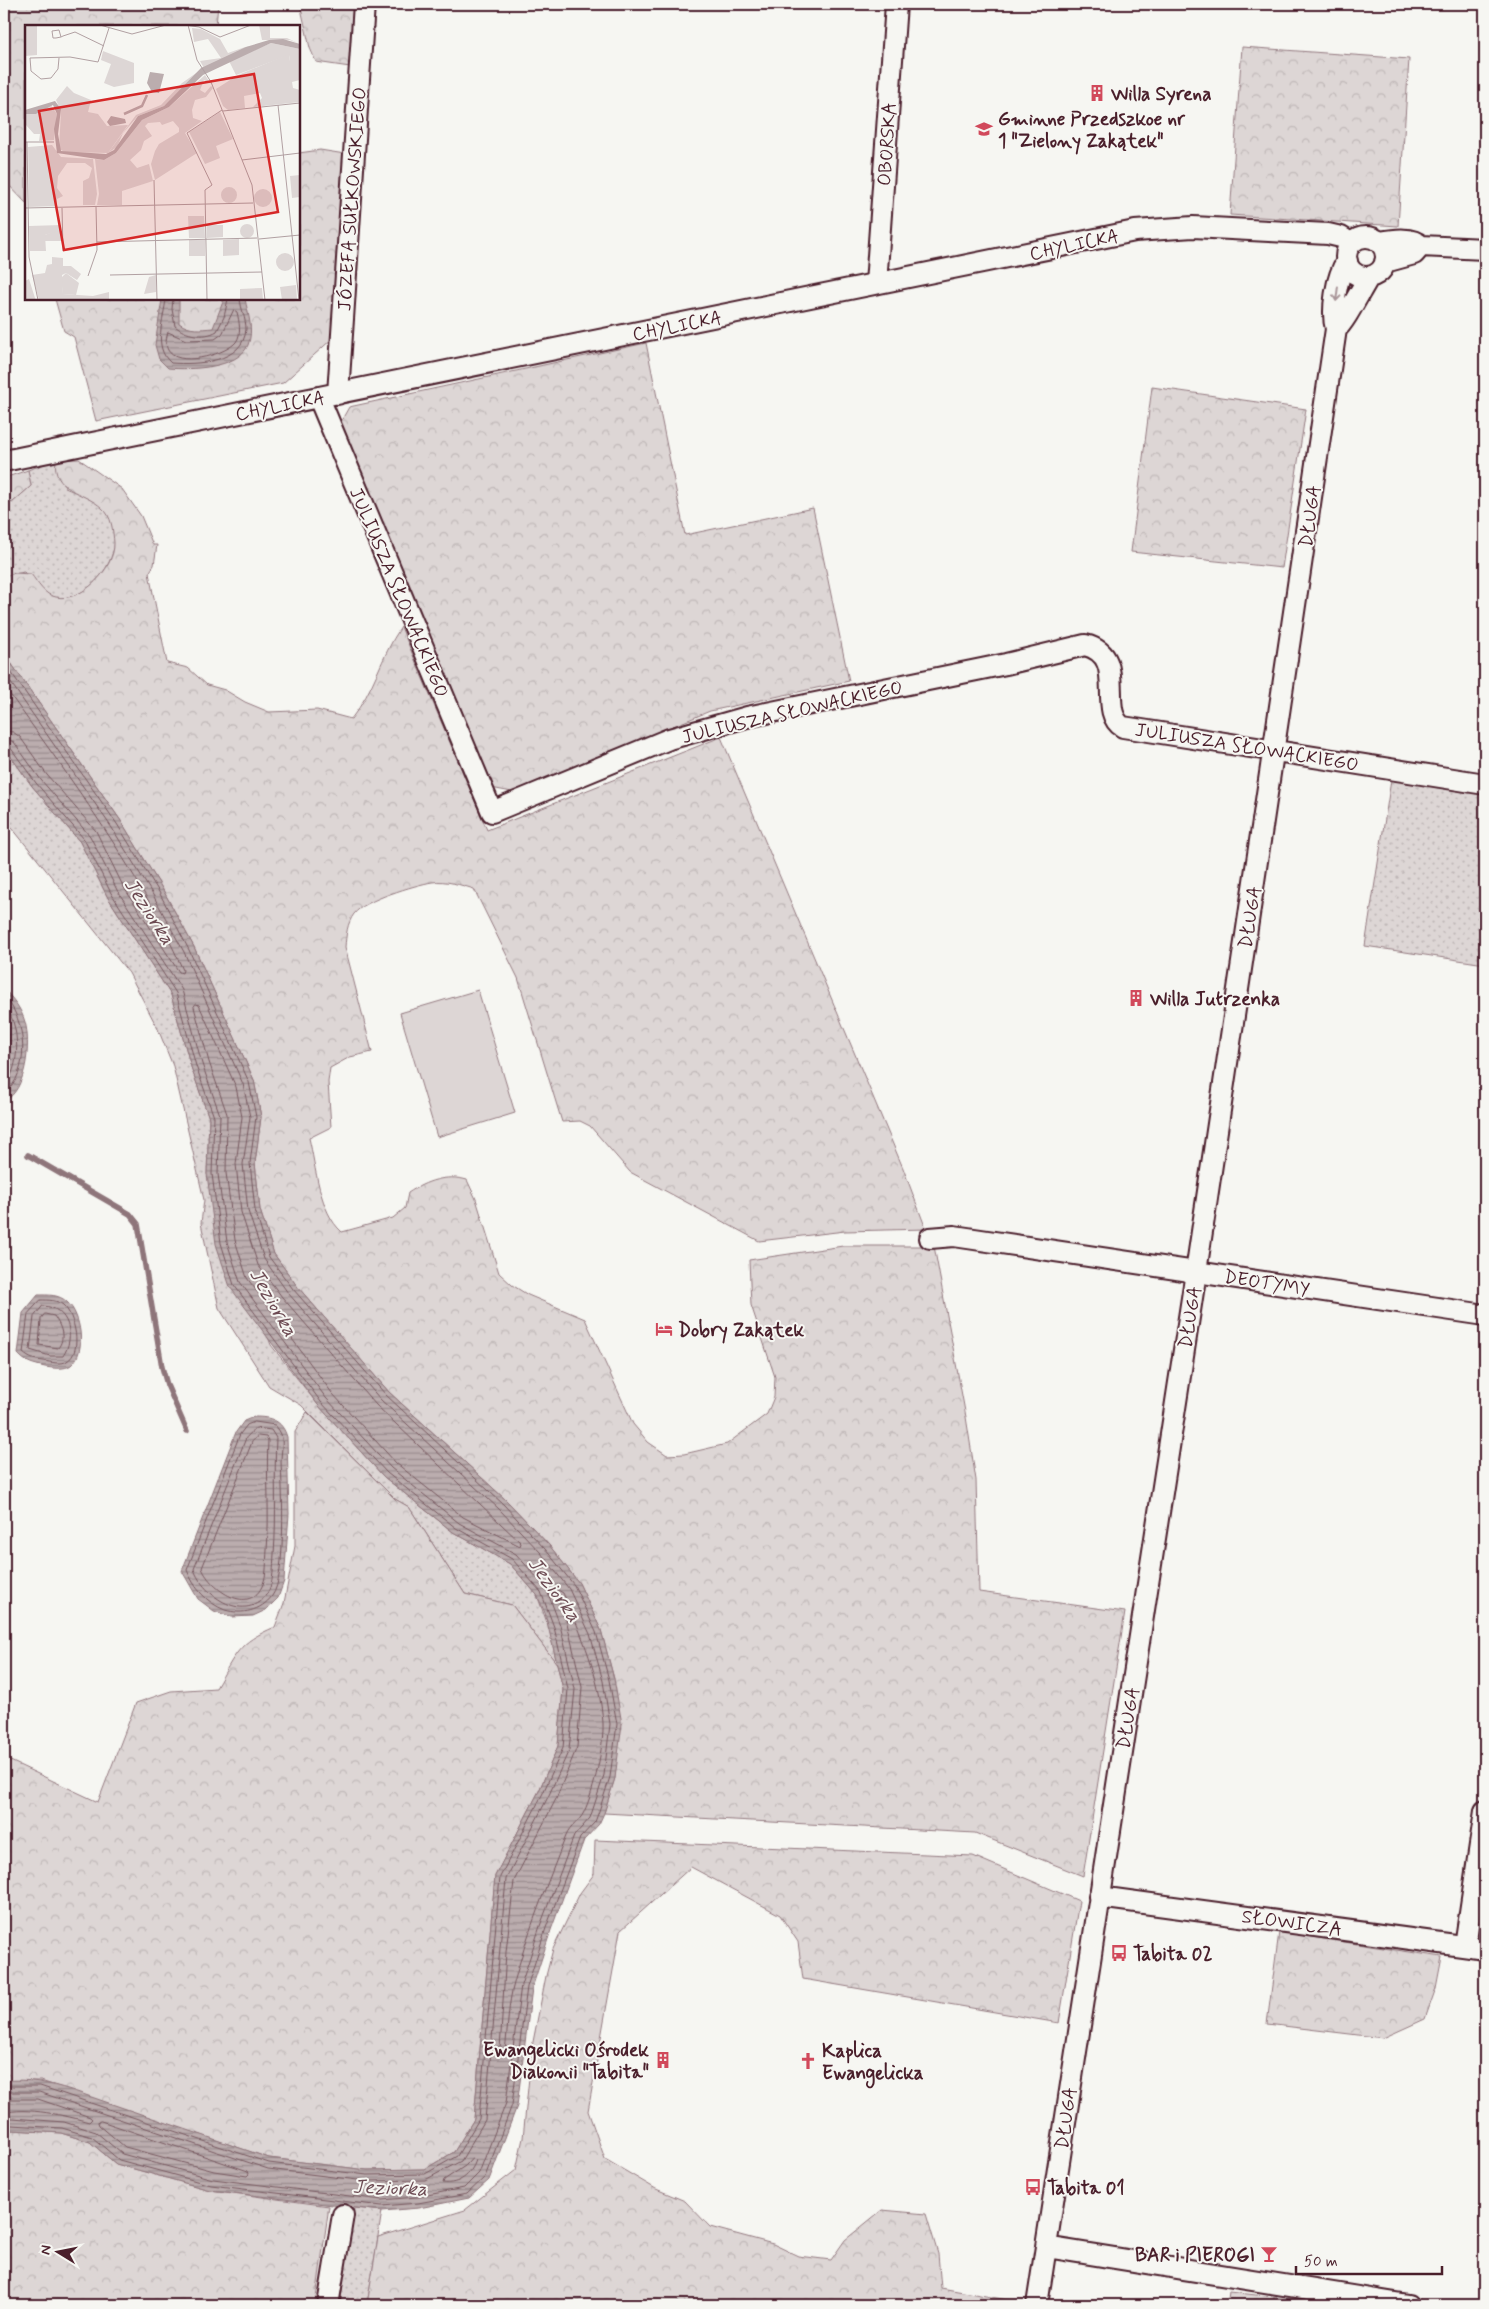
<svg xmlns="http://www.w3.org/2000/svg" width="1489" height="2309" viewBox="0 0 1489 2309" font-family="Mynerve,sans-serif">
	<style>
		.grass { fill: url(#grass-dots); stroke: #947a80 }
		.forest { fill: url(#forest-crowns); stroke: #947a80 }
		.garden { fill: #ddd6d5; stroke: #947a80 }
		.water { fill: url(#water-rules); stroke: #8e747a }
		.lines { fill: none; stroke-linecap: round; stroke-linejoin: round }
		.shore { stroke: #77585f; stroke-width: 1 }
		.stream { stroke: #8e747a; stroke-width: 5.5 }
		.minor-casing { stroke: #4a1f2b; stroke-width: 24 }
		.minor { stroke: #f6f6f2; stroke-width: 20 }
		.oneway { stroke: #a99598 }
		.labels { text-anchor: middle; stroke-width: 4; stroke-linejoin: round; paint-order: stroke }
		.poi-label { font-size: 19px; font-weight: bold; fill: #4a1f2b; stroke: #f6f6f2; text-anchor: start }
		.street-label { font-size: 19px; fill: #4a1f2b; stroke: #f6f6f2 }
		.water-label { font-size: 20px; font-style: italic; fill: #6c4a52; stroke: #f6f6f2 }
		.inset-river { fill: none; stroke: #bbadae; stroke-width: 2.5 }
		.inset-road { fill: none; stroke: #b1a0a2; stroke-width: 1 }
		.view { fill: #d62828; fill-opacity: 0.15; stroke: #d62828; stroke-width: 2.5 }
		.inset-edge { fill: none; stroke: #4a1f2b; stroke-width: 2.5 }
	</style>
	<defs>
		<pattern id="grass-dots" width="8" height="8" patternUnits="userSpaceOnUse" patternTransform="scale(1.25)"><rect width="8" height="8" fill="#ddd6d5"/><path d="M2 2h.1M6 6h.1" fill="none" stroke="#bfb7b7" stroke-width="1.8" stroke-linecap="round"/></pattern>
		<pattern id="forest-crowns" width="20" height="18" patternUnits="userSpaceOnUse" patternTransform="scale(1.25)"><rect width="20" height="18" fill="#ddd6d5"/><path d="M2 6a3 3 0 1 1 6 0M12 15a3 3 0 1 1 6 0" fill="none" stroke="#bfb7b7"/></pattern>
		<pattern id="water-rules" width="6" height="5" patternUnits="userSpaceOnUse" patternTransform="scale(1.25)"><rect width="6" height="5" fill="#bbadae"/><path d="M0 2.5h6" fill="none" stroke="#9a8c8e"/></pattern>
	</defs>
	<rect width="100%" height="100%" fill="#f6f6f2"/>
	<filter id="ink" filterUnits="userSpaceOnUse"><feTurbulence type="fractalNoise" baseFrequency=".02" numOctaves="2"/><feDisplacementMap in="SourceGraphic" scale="10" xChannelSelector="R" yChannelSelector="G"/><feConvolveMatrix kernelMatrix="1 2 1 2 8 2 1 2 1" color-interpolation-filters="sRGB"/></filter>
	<g filter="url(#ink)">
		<path class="grass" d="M56,460L65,488C77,493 93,499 103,508C135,538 98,600 58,598C45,597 33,581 24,572L6,576L4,574V505L13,502L31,486L28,470Z
			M4,747L32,786L80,842L107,896L171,995L191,1067L209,1118L207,1174L271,1345L318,1405L384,1477L453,1532L510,1564L537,1595L549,1628L557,1664L512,1605L465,1594L409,1507L395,1499L301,1405L269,1386L219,1308L201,1223L204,1200L173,1066L158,1029L129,973L4,818Z
			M1391,780L1485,794V964L1365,946Z
			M354,2208L382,2211L367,2305H340Z
			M1274,2297L1323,2305H1273Z"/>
		<path class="forest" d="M4,4H218L216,26H26V203L4,180Z
			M300,4H354L350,67L316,62L310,48Z
			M1242,47L1409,59L1398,226L1230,215Z
			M320,150L345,154L333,338L283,383L96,421L74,337L64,331L55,299H299V153Z
			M646,343L685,535L813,508L849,681L710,711L512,792L491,788L340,423L349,407Z
			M1152,387L1306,409L1282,568L1131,552Z
			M79,459L122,489L141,516L153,545H157L154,565L149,573L167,663L188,668L207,685L225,690L245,702L269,712L317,710L351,719C375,689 380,658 401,627L487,830L721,737L903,1168L926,1229L845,1231L759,1241L630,1172L590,1126L580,1121L562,1122L518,978L474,889C461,885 446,880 432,882C415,885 364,900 354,914C347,923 346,936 345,947L372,1052L350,1057L330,1068L328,1082L331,1127L309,1138C316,1167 319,1212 342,1232L393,1218L405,1208L408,1193C426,1181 446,1174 467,1180L476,1199L499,1273L512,1285L528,1295L585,1319L633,1424L648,1442L667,1455L684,1454L727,1444L767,1414L774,1397L775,1377L751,1305L749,1260L843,1246H934L966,1417L976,1480L979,1592L1125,1612L1083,1876L975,1833L604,1813L615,1778L614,1679L601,1630L579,1583L549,1545L507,1501L389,1392L297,1286L274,1254L260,1210L255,1163L261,1117L254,1080L194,947L163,890L121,821L4,653V574L6,576L15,573L31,574C38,583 44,595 56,597C82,603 115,568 114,543C113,531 112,516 102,508C85,492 51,491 56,460Z
			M28,470L31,486L13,502L4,505V478Z
			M307,1412L395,1499L409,1507L465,1594L512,1605L557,1664L563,1689L558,1746L539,1791L495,1876L474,2119L454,2152L425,2169L367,2170L269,2158L41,2081H4V1758L98,1802L136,1703L171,1691L216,1688C236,1654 237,1643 275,1627L284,1603L295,1546V1432Z
			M595,1840L973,1856L1079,1901L1059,2023L803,1979L798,1942L780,1915L691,1867L620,1931L588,2111L605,2159L656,2189L685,2201L710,2227L773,2244L798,2256L831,2260L845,2240L882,2210L926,2214L938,2254L941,2288L1019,2302V2305H367L378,2237L465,2210L516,2170L523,2138L532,2047L546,1976L553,1949L580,1893L594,1874Z
			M1279,1932L1442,1957L1436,1988L1425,2019L1383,2038L1267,2024Z
			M12,2130L61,2133L90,2142L116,2164L210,2190L329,2206L315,2305H4V2132Z
			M1229,2292L1274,2297L1273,2305H1227Z"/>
		<path class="garden" d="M478,990L515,1113L437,1137L400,1013Z"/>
		<path class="water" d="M162,299H179V323C190,331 200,329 213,328L224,299H245C248,314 254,330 248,345C238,369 189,370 168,368L159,359L155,345Z
			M4,653L121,821L163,890L194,947L254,1080L261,1117L255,1163L260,1210L274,1254L297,1286L389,1392L507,1501L549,1545L579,1583L601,1630L614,1679L622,1724L615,1778L604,1813L599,1824L584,1840L551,1930L532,1988L517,2106L489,2180L469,2198L419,2208L382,2211L210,2190L116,2164L90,2142L61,2133L12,2130L4,2132V2081C28,2078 48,2083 71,2090L269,2158L367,2170L425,2169L454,2152L474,2119L495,1876L539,1791L558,1746L563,1689L545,1613L537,1595L510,1564L453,1532L384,1477L318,1405L230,1287L216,1244L207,1174L209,1118L191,1067L171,995L107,896L80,842L32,786L4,747Z
			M4,989C13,999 21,1008 25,1022C31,1042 27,1091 4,1101Z
			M38,1295C48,1295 59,1294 67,1302C81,1314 87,1352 71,1365C65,1370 52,1368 45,1367C33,1364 26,1363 18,1354L23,1313Z
			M254,1417C271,1417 282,1420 287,1437L289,1514L284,1581L278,1598L266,1610L253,1616L232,1617L214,1611L198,1599L182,1571L236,1432L244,1421Z"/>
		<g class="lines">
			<path class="shore" d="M166,299C164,319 152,347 171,363C196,365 244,363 246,329C246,319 241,309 240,299
				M173,299L172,309L175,326C185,335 204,339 217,331L224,317L228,299
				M234,310L237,312C239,321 242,334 236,342C224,357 154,375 168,332L186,340L215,339L222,334Z
				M4,662L117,824L159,892L189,950L249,1082L256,1117L250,1163L255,1210L269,1257L293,1289L386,1395L504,1505L545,1549L574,1585L596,1632L609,1680L617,1724L610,1777L599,1811L595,1822L580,1838L546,1928L527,1987L512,2105L485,2177L467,2194L418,2203L382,2206L211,2185L119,2160L92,2137L62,2128L12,2125L4,2127
				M4,673L112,828L153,895L184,952L243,1084L250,1117L243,1164L248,1211L264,1259L288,1293L381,1400L499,1509L541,1553L569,1589L590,1634L603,1681L610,1724L604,1775L593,1809L590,1818L574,1836L540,1926L521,1985L506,2103L479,2173L464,2188L417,2197L382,2200L213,2179L122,2154L96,2132L64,2122L12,2118L4,2121
				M4,686C68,776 138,867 183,970L182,973L179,972L123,886L96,831L47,775L20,737L13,732L4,731
				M4,738L14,742L41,780L90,836L117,890L182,990L202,1064L220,1115L218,1174L227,1242L240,1282L326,1398L391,1468L459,1523L516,1554L546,1588L560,1625L575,1689L569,1750L549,1795L506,1879L485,2120L461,2161L425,2180L366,2181L268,2169L39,2092H4
				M4,744L10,747L36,783L84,839L111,893L176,993L196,1066L214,1117L212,1174L221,1243L234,1285L321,1402L387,1473L456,1528L512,1559L541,1592L554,1627L568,1689L563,1748L543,1793L500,1877L479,2119L457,2156L425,2174L367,2175L269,2163L40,2086H4
				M4,996C27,1020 31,1072 4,1095
				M196,1004L199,1005L236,1087L242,1117L236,1164L241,1212L258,1265L282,1297L376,1405L521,1543L520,1546L463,1517L396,1463L332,1393L247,1278L235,1240L226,1173L227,1114L209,1062L194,1007Z
				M4,1005C21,1024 21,1068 4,1087
				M4,1020C11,1035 10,1055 4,1072
				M41,1300C49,1300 57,1300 63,1305C75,1315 83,1352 67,1361C62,1365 50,1362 44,1361C35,1360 30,1359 23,1353L28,1314Z
				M43,1306C69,1307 76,1337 63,1356H50L30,1350L34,1317Z
				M45,1314L54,1316C61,1326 66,1338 58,1348L39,1345L41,1319Z
				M255,1422L275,1425C278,1429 281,1432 282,1438C283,1445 281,1453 281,1461C282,1488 287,1576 272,1596C261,1611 242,1615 225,1610C207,1603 194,1588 187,1570L240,1434L247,1425Z
				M256,1428L271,1430L276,1438C274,1477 277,1515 274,1554C273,1566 274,1581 268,1592C247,1626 203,1596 194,1569L246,1438Z
				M258,1436L266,1437L268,1440C266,1477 270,1513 267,1550C266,1562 267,1574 263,1584C250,1617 211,1590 202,1568L252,1442Z
				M558,1590L563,1593C582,1634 600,1678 603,1723C604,1746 594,1791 584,1812C580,1821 570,1826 566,1836C547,1884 527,1933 514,1983C508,2004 508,2028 505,2051L502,2053L500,2050L506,1952L514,1881L556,1799L577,1747L582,1687L567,1623L556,1592Z
				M4,2099H38L90,2117L92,2119L89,2122C68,2116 25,2106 4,2113
				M101,2121L248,2171L249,2174L247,2176L214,2171L125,2147L99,2125L98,2122Z
				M472,2159L476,2160C471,2175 459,2185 443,2183L444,2180L465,2166Z"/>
			<path class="stream" d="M28,1155L130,1214L138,1224L162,1367L167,1385L187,1431"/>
			<g class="minor-casing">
				<path id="minor" d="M1346 257a20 20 0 1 1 40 0a20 20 0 1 1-40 0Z
					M1380,242C1391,240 1412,236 1421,246L1485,249
					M1385,262L1414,254L1421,246
					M876,284L896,4
					M1336,329C1345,322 1361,289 1369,277
					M338,394L364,4
					M319,398L492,812L669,739L747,717L1006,664L1085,645C1130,656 1096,711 1123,727L1485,784
					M4,461L1135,231L1193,227L1328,234L1341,237L1351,243
					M930,1238L954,1236L1485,1315
					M1099,1897L1485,1949
					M1465,1946L1485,1811
					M1046,2247L1408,2305
					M328,2305L343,2215
					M1037,2305L1196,1272L1336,329C1331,311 1336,277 1347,261"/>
			</g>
			<use href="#minor" class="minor"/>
		</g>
		<defs><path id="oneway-shaft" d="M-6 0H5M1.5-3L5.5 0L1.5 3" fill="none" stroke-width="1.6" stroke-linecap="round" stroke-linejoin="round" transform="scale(1.25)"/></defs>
		<use class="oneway" href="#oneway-shaft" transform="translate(1337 294) rotate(97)"/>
	</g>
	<defs>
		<g id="building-bare" transform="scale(1.35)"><path d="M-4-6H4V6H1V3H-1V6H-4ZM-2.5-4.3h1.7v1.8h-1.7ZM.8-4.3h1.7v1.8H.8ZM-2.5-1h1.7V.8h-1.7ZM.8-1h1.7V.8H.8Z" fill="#d1495b" stroke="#f6f6f2" stroke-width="2.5" paint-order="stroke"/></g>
		<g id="school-bare" transform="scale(1.35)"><path d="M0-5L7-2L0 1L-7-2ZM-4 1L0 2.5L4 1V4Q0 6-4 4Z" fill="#d1495b" stroke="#f6f6f2" stroke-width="2.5" paint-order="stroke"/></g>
		<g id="hotel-bare" transform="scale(1.35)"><path d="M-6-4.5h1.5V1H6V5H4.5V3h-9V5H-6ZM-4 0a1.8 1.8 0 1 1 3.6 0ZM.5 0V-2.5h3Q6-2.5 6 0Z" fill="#d1495b" stroke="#f6f6f2" stroke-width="2.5" paint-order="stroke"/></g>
		<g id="bus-bare" transform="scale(1.35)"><path d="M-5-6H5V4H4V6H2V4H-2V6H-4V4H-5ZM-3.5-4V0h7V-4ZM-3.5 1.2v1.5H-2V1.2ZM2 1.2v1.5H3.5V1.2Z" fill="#d1495b" stroke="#f6f6f2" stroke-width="2.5" paint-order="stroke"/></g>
		<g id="church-bare" transform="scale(1.35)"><path d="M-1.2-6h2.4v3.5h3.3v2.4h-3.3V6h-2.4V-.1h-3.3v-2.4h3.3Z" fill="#d1495b" stroke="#f6f6f2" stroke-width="2.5" paint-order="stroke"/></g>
		<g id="bar-bare" transform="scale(1.35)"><path d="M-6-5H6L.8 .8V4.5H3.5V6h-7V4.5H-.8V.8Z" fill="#d1495b" stroke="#f6f6f2" stroke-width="2.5" paint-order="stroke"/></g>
	</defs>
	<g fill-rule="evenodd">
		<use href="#building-bare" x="1097" y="93"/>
		<use href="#school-bare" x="984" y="129"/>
		<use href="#building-bare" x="1136" y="998"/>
		<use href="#hotel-bare" x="664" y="1329"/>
		<use href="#bus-bare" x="1119" y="1953"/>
		<use href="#building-bare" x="663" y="2060"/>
		<use href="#church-bare" x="808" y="2061"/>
		<use href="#bus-bare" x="1033" y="2187"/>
		<use href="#bar-bare" x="1269" y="2254"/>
	</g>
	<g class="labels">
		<g class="poi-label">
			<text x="1111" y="100">Willa Syrena</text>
			<text x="998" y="125">Gminne Przedszkoe nr<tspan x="998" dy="22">1 "Zielony Zakątek"</tspan></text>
			<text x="1150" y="1005">Willa Jutrzenka</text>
			<text x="678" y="1336">Dobry Zakątek</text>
			<text x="1133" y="1960">Tabita 02</text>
			<text x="649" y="2056" text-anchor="end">Ewangelicki Ośrodek<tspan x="649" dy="22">Diakonii "Tabita"</tspan></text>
			<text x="822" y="2057">Kaplica<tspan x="822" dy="22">Ewangelicka</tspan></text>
			<text x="1047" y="2194">Tabita 01</text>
			<text x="1255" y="2261" text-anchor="end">BAR i PIEROGI</text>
		</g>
		<g class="street-label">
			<text transform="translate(886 144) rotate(-86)" y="7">OBORSKA</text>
			<text transform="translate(351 199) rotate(-86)" y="7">JÓZEFA SUŁKOWSKIEGO</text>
			<text transform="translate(1074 244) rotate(-12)" y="7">CHYLICKA</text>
			<text transform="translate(677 325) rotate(-11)" y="7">CHYLICKA</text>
			<text transform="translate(280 405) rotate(-11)" y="7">CHYLICKA</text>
			<text transform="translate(1309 516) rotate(-82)" y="7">DŁUGA</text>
			<text transform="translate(400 592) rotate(67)" y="7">JULIUSZA SŁOWACKIEGO</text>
			<text transform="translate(792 711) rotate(-13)" y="7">JULIUSZA SŁOWACKIEGO</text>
			<text transform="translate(1247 746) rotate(9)" y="7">JULIUSZA SŁOWACKIEGO</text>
			<text transform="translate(1249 917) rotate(-81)" y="7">DŁUGA</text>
			<text transform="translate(1267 1282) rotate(9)" y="7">DEOTYMY</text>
			<text transform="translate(1189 1317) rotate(-81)" y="7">DŁUGA</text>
			<text transform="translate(1127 1718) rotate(-81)" y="7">DŁUGA</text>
			<text transform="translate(1292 1922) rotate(8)" y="7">SŁOWICZA</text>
			<text transform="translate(1065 2118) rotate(-82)" y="7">DŁUGA</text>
		</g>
		<g class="water-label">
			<text transform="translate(150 911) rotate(57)" y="7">Jeziorka</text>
			<text transform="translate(274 1302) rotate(60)" y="7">Jeziorka</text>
			<text transform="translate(555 1589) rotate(54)" y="7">Jeziorka</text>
			<text transform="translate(390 2187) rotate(2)" y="7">Jeziorka</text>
		</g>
	</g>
	<g transform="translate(25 25)">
		<rect width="275" height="275" fill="#f6f6f2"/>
		<path d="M234,0H245V13H262L275,19L265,15H237ZM167,3L176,4L195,14L203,28L220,22L227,21L179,43L175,36L196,33L183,14L169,17ZM246,18L275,24V36H265L264,30L211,50L204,36ZM78,26L109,38V58L89,62L79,58L86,39L76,35ZM174,46L139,81L113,91L98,108L92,122L83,128L111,90L136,80L157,58ZM163,191H179L180,213H164ZM32,205H36V216H20V210ZM41,248L54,258L51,270L38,269L36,253ZM4,254L10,273L11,275H0V256Z" fill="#ddd6d5"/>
		<path d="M0,0H12V30L0,31ZM264,29L265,36H275V55L267,57L268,63L275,65V77L228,82L237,73L235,68L219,71L220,83L203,85L198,81L191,64L213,50ZM180,50L186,59L179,55L175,65L180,68L186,61L188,63L181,72L170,75L167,85L168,93L177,96L160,108L172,128L130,155L126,139L130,126L134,119L154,107V103L148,96L137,100L135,97L123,98L120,101L127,111L119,116L116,125L105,135L112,143L124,139L128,156L97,166V180H72L74,169L70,134L79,135L91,128L117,95L144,82ZM42,61L49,68L66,75L63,87L73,89L82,101L103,100L83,128L40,127L34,124L36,86L31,75ZM26,80L32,89L29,115L14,116L15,109H9L1,100L0,89H11ZM195,87L208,114L191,121L195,133L180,139L164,107ZM27,120L36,132L68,134L72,169L70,180H58V156L64,153L67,143L60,138H42L33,151L32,163L38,171L32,174V181L4,182L3,122ZM196 170a8 8 0 1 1 16 0a8 8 0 1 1-16 0ZM229 173a9 9 0 1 1 18 0a9 9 0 1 1-18 0ZM215 206a7 7 0 1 1 14 0a7 7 0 1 1-14 0ZM36,200V205L20,210L21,226H5L4,201ZM182,200H198V212L182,213ZM214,214V230L198,231V215ZM164,215H180V231H164ZM251 237a9 9 0 1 1 18 0a9 9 0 1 1-18 0ZM27,232L38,233V241H46L56,249L52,255L41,248L37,250L38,269L68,271L84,267V274L14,275L7,250L20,248L22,240L27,239ZM131,250V267L119,269L124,252ZM271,260L272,275H257L255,262ZM237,263L238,275H215V264Z" fill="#ddd6d5"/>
		<path d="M275,150V172L267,173L265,151Z" fill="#ddd6d5"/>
		<path d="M258,14L275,19V24L246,18L178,50L144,82L117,95L91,128L79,135L32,128L29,104L32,89L28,80L11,89H0V85L30,76L36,84L33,109L36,126L81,129L89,125L113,91L139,81L176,43L221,22L244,15ZM125,47L139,49L134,68L127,67L122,58ZM86,91L100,94L101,98L85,101L82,97Z" fill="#bbadae"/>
		<path class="inset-river" d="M99,89L117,81L122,70"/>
		<path class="inset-road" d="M75,0L107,9L141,0M159,0L174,2L195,12L226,0M163,0L172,35L186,57L227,160L240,275M36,12L34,5L27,6L28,13H31L36,12L38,11L50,7L79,21M34,33L33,44L26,53L16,54L6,46L5,33L45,32L73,37L84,3M253,80L274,275M198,86L275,78M0,117H29M2,117L4,232L13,275M217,135L275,128M129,155L132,275M0,183L228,178M37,183L38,226M234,214L275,210M72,217L232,213M85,250L237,247M63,251L72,225L71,182M182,275L180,165L187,160L162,108L197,85"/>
		<path class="view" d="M229,49L253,187L39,225L14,86Z"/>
		<rect width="275" height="275" class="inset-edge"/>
	</g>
	<rect width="1489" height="2309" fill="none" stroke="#f6f6f2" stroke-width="20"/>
	<rect x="10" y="10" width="1469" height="2289" fill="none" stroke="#4a1f2b" stroke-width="2" filter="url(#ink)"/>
	<g transform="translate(58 2252) rotate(280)" stroke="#f6f6f2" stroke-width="4" paint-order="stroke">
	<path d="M0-4L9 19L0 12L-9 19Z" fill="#4a1f2b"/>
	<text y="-8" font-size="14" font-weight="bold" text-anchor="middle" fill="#4a1f2b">N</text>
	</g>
	<path d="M1296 2266v8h146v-8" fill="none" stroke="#4a1f2b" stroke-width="2.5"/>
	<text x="1304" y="2266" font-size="15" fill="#4a1f2b" stroke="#f6f6f2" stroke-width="4" paint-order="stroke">50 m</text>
</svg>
